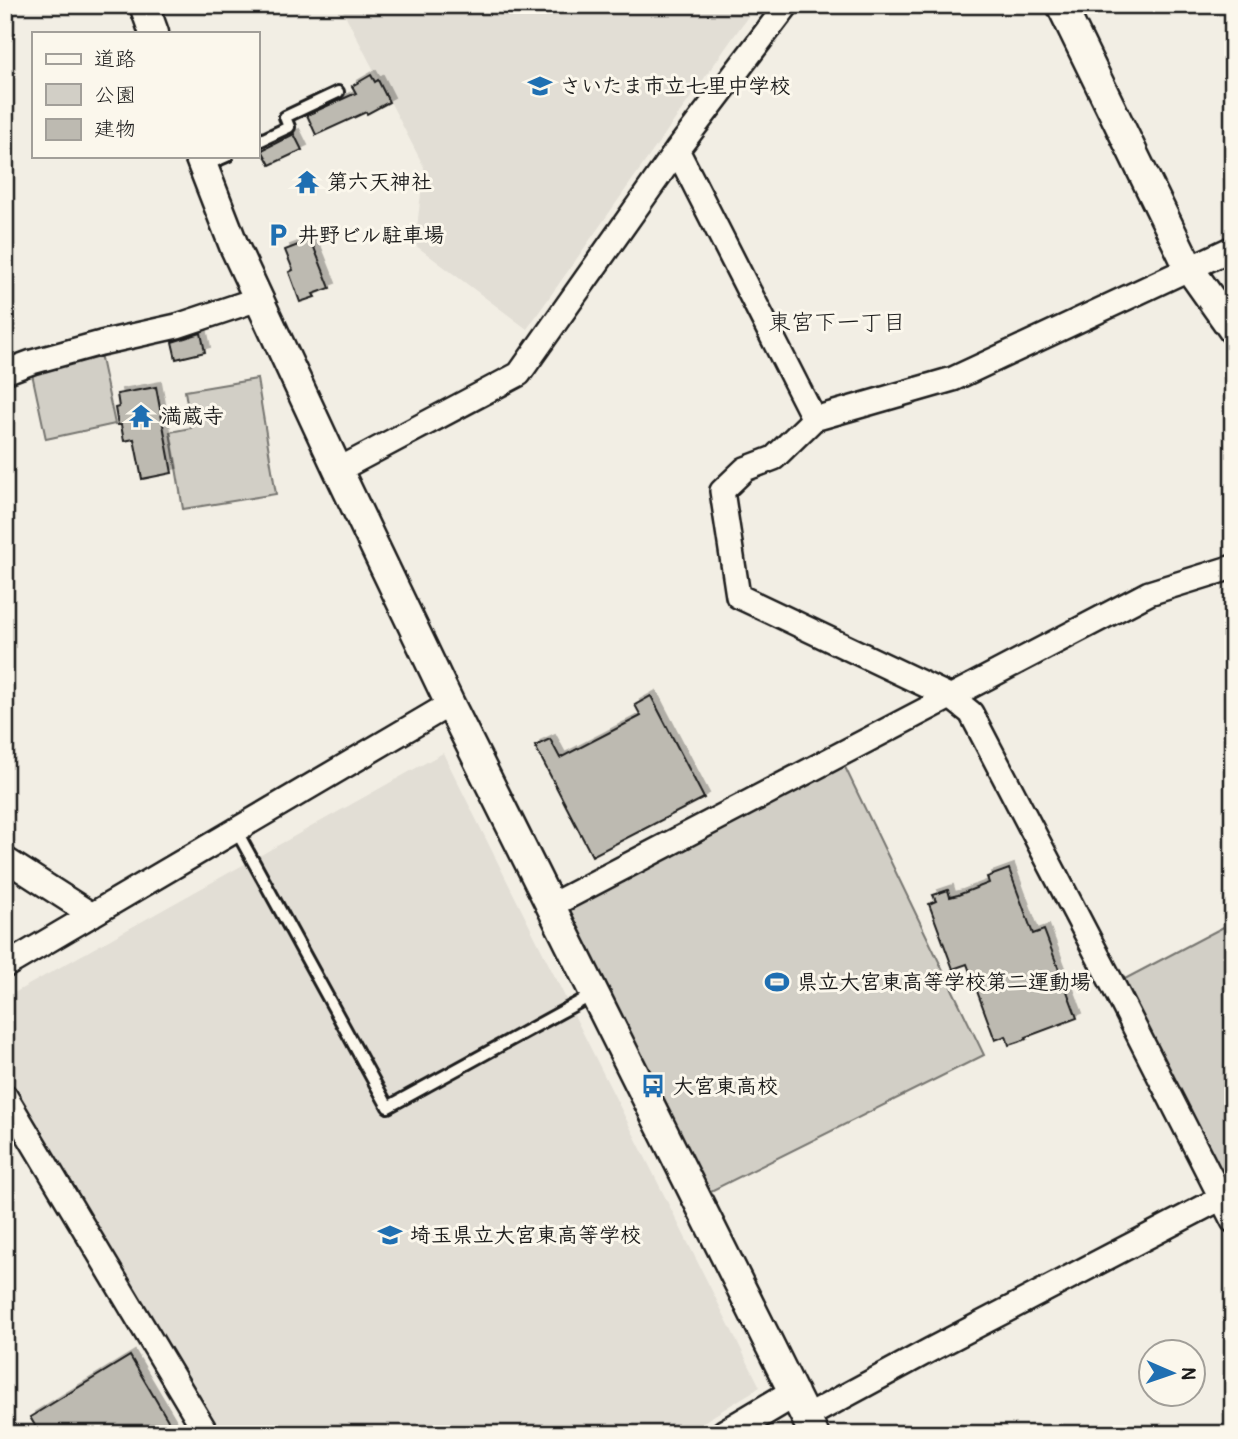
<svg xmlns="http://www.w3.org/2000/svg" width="1238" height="1439" viewBox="0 0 1238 1439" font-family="Pangolin,'Klee One',sans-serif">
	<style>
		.built { fill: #e2ded5 }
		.green { fill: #d2cfc6; stroke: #777671; stroke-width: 2 }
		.building { fill: #bdbab1; stroke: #1c1c1c; stroke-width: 2; filter: url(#shadow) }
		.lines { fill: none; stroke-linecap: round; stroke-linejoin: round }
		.service-casing { stroke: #1c1c1c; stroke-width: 16 }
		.minor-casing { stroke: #1c1c1c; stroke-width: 28 }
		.tertiary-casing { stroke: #1c1c1c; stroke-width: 33 }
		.service { stroke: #fbf7ec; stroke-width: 10 }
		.minor { stroke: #fbf7ec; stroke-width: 23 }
		.tertiary { stroke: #fbf7ec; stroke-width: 28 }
		.labels { text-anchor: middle; stroke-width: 6; stroke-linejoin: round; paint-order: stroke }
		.poi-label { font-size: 21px; font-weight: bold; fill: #1c1c1c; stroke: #fbf7ec; text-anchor: start }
		.neighbourhood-label { font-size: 23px; fill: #1c1c1c; stroke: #fbf7ec }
	</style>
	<defs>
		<filter id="shadow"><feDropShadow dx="5" dy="-5" stdDeviation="0" flood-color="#0004"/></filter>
	</defs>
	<rect width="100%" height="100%" fill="#f2eee4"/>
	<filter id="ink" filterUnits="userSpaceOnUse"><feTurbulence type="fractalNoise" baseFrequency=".0143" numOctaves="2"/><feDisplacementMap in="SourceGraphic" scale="14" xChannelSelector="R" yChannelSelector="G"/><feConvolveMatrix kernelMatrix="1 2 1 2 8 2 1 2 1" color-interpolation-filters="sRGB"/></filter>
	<g filter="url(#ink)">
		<path class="built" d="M340,5H756L527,329L415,245L424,167Z
			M443,753L760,1387L684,1434H213L5,1083V998Z"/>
		<path class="green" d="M100,354L115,424L46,439L31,369Z
			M257,379L276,494L183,509L170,432L191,428L185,391Z
			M844,765L984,1055L709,1192L569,909Z
			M1233,922V1175L1226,1179L1121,981Z"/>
		<path class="building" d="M371,75L375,82L378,80L389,102L367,114L366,112L316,135L307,115L356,93L352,86Z
			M294,134L302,150L270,165L262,150Z
			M311,240L330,288L313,294L315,297L300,302L289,272L293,270L285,250Z
			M201,333L205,352L176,359L172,342Z
			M156,387L172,473L142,479L134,439L124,441L121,425H118L115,408L119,407L117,394Z
			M651,696L704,798L592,856L535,746L550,739L560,758L641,716L635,705Z
			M1009,869L1033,934L1044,930L1077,1018L1026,1037L1027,1039L1009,1045L1006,1036L995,1040L967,964L953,969L929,904L936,901L933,895L948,890L950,897L958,895L989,883L987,877Z
			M130,1356L176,1434H40L30,1417Z"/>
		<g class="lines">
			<g class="service-casing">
				<path id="service" d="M257,142L289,127L285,117L338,92
					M204,166L227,156
					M236,830L388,1107L594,994"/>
			</g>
			<g class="minor-casing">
				<path id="minor" d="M677,150L814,419L953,379L1233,248
					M5,372L32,362L101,343L177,326L258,299
					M814,419L774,458L745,469L722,491L738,596L951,697L971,713L1114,987L1233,1221
					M338,470L519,374L677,150L787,5
					M5,859L92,915
					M550,906L1149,593L1233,567
					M5,966L450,704
					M5,1096L207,1434
					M806,1417L930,1350L1233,1192"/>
			</g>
			<g class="tertiary-casing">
				<path id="tertiary" d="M144,5L154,33
					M1061,5L1189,268L1233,330
					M199,156L234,246L338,470L450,704L814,1434
					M725,1434L794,1393"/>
			</g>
			<use href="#service" class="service"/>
			<use href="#minor" class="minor"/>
			<use href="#tertiary" class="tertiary"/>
		</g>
	</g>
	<defs>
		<g id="school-bare" transform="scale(1.89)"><path d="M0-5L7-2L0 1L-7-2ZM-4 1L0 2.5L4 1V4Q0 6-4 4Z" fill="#1f6fb2" stroke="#fbf7ec" stroke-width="2.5" paint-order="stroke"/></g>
		<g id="temple-bare" transform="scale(1.89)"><path d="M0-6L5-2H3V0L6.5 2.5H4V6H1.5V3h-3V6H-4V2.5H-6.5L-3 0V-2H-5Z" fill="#1f6fb2" stroke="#fbf7ec" stroke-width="2.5" paint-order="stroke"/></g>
		<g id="parking-bare" transform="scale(1.89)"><path d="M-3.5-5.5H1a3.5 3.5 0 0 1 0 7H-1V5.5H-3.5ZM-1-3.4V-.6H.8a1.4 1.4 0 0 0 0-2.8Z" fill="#1f6fb2" stroke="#fbf7ec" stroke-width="2.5" paint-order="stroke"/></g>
		<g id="stadium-bare" transform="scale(1.89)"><path d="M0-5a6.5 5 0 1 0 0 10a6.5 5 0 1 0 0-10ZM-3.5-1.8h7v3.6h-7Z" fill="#1f6fb2" stroke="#fbf7ec" stroke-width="2.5" paint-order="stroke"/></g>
		<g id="bus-bare" transform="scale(1.89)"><path d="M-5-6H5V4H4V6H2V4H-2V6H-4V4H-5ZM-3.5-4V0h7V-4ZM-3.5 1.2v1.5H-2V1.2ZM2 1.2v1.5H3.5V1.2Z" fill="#1f6fb2" stroke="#fbf7ec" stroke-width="2.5" paint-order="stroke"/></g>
	</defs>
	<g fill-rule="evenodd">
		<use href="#school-bare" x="540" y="86"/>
		<use href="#temple-bare" x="307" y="182"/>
		<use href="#parking-bare" x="278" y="235"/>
		<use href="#temple-bare" x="141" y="416"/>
		<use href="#stadium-bare" x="777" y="982"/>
		<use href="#bus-bare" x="653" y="1086"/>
		<use href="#school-bare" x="390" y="1235"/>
	</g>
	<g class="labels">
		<g class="poi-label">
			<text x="560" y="93">さいたま市立七里中学校</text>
			<text x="327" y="189">第六天神社</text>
			<text x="298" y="242">井野ビル駐車場</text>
			<text x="161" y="423">満蔵寺</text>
			<text x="797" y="989">県立大宮東高等学校第二運動場</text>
			<text x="673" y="1093">大宮東高校</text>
			<text x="410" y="1242">埼玉県立大宮東高等学校</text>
		</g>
		<g class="neighbourhood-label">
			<text x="837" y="330">東宮下一丁目</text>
		</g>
	</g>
	<rect width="1238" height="1439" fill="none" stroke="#fbf7ec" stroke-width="28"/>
	<rect x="14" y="14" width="1210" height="1411" fill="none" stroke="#1c1c1c" stroke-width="2.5" filter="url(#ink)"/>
	<rect x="32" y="32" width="228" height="126" fill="#fbf7ec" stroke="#a29f99" stroke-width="2"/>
	<rect x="46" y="54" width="35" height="10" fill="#fbf7ec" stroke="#a29f99" stroke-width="2"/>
	<text x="94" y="66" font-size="21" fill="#1c1c1c">道路</text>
	<rect x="46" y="84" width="35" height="21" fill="#d2cfc6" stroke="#a29f99" stroke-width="2"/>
	<text x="94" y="102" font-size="21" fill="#1c1c1c">公園</text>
	<rect x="46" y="119" width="35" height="21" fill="#bdbab1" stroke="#a29f99" stroke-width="2"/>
	<text x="94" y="136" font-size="21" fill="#1c1c1c">建物</text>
	<g transform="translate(1172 1373) rotate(92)"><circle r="33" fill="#fbf7ec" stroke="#a29f99" stroke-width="2"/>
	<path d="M0-5L12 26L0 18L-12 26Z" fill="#1f6fb2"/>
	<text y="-10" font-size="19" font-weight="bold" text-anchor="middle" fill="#1c1c1c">N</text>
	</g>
</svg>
